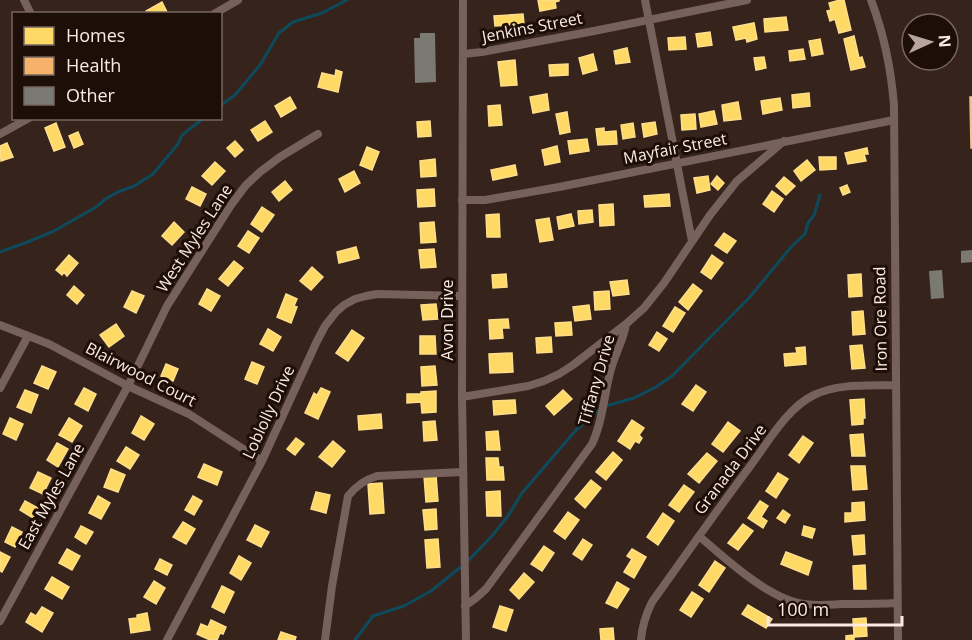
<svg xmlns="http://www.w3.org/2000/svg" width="972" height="640" viewBox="0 0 972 640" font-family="'Open Sans',sans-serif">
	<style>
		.homes { fill: #ffd966; stroke: #fede8b; stroke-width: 1.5 }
		.health { fill: #f6b26b; stroke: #f8c38f; stroke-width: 1.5 }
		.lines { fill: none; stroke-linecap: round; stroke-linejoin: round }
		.stream { stroke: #0d4a5c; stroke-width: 3 }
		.building { fill: #7a7a72 }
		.street { stroke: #76625a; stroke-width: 8 }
		.labels { text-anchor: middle; stroke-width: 6; stroke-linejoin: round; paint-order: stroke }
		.street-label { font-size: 16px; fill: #fceae2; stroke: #1d0e08 }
	</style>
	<rect width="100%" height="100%" fill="#36241c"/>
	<path class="homes" d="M538,0H559V1L555,2L556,8L540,11Z
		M840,0H844L851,30L839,33L835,19L830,21L827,11L831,10L829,3Z
		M162,2L168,14H148L146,11Z
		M523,14L524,24L495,26L494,16Z
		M786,17L788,30L765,32L764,19Z
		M754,23L757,39L747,42L746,38L736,40L733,27Z
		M710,32L712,45L698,47L696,34Z
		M854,36L859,58L862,57L865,67L851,70L844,39Z
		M685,37L686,49L669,50L668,38Z
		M820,39L823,54L812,56L809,41Z
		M627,48L630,62L616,64L614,51Z
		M803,49L805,59L790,61L789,51Z
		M593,54L597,70L583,74L579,58Z
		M764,57L766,68L756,70L754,58Z
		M515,60L517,85L501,86L498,62Z
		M568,64V75L550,76L549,65Z
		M336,70L342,72L338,92L318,87L322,73L335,76Z
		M809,93L810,106L793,108L792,95Z
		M547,94L549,110L533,113L530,97Z
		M290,97L296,108L281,117L275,106Z
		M780,98L782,110L763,114L761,101Z
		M738,102L741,119L724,121L722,105Z
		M500,105L502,125L489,126L488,106Z
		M714,111L717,124L701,127L699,114Z
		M567,112L570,132L560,134L556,114Z
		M695,114L696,129L682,130L681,115Z
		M265,121L272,132L258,141L251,130Z
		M430,121L431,136L418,137L417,122Z
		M655,122L657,134L644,137L642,124Z
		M56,123L65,147L54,151L45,128Z
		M633,123L635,137L623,139L621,125Z
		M604,128V132L616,131L617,144L598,145L596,129Z
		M78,132L83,144L74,148L69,136Z
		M587,139L589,151L570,154L568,141Z
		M235,141L243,150L235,157L227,148Z
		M7,143L13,157L1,161L0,146Z
		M557,146L560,162L545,165L542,150Z
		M367,147L379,152L372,170L360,165Z
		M867,148L868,154H864L866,161L848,164L845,153Z
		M819,157H836V169L820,170Z
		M435,159L436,176L421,177L420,161Z
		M807,160L815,170L801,181L794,171Z
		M215,162L225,171L212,185L202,176Z
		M515,165L517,175L493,180L491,170Z
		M354,171L360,183L345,192L339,179Z
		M708,176L710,190L697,193L694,178Z
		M717,176L724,183L718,190L711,184Z
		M784,177L795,186L786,195L776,186Z
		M285,181L292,190L279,201L272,192Z
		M847,185L850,192L843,195L840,188Z
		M192,187L206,194L200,206L186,199Z
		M434,189L435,206L418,207L417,190Z
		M772,191L783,199L774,212L763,204Z
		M669,194L670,206L645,207L644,196Z
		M613,204L614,225L600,226L599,205Z
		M262,207L274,215L262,232L251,224Z
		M592,210L593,222L579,224L578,211Z
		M499,214L500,237H487L486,215Z
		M571,214L574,226L559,229L557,217Z
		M549,218L553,240L540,242L536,220Z
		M174,222L184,232L172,245L162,236Z
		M434,222L436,242L421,243L420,223Z
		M248,231L259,238L249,253L238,246Z
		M724,233L736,241L727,253L715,245Z
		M356,247L359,258L339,263L337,252Z
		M434,249L436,267L421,268L419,250Z
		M69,255L78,263L67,276L64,272L62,275L56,270Z
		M712,255L723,263L711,279L701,272Z
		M234,261L243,268L228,286L219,279Z
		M312,267L323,277L311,290L300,281Z
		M506,274L507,287L493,288L492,275Z
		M861,274L862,296L849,297L848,275Z
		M627,280L629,294L613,296L610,282Z
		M693,284L702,291L688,310L679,302Z
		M74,286L84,295L77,304L67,295Z
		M207,289L220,296L211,311L199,304Z
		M132,291L144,296L136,313L124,307Z
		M609,291L610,309L595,310L594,292Z
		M286,294L297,299L294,306L297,307L291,323L277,317Z
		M436,304L438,319L423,320L421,305Z
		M589,305L591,319L575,321L573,307Z
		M675,307L685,313L673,332L663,326Z
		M863,311L865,334L853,335L852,312Z
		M508,319L509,328H502L503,338L490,339L489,320Z
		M571,322L572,335L556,336L555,323Z
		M116,324L124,336L109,347L100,335Z
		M268,329L281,337L273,351L260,344Z
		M352,330L364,338L348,361L336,353Z
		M657,332L667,339L659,351L649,345Z
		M420,336H435L436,354H420Z
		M551,337L552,352L537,353L536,338Z
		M862,345L865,368L852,369L850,346Z
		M805,347L806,364L785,366L784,354L797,353L796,348Z
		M512,353L513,372L490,373L489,354Z
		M252,362L264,367L257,384L245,379Z
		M166,364L178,369L173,381L161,376Z
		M42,366L56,372L48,389L34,383Z
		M435,366L437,385L422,386L421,367Z
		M696,385L706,392L693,411L682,404Z
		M84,388L96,394L88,411L75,404Z
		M321,388L330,392L318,419L305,413L314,393L317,395Z
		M25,390L38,395L31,413L17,407Z
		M563,390L572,399L554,415L546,406Z
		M436,391V412L422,413L421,402L407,403V394H421V392Z
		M864,399L865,418H863V424L852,425L850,400Z
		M515,400L516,413L494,415L493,401Z
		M381,414L382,428L359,430L358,416Z
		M141,416L154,424L144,440L132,433Z
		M10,418L23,424L16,440L3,434Z
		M69,418L82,426L72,442L59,435Z
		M632,420L644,428L639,435L642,438L639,443L635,441L630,449L618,441Z
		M435,421L437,440L424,441L423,422Z
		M728,422L740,431L723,452L712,444Z
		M498,431L500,450H487L486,432Z
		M863,434L865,456H852L850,435Z
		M803,436L813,443L799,463L789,455Z
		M296,438L304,444L295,455L287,449Z
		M333,441L345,451L332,467L319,457Z
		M57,443L68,449L58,467L47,460Z
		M126,447L139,455L130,469L117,461Z
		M613,452L622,460L606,480L596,472Z
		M707,453L717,461L699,483L688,474Z
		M486,458H498L499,467H503L504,480H487Z
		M204,464L222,472L217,485L198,477Z
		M851,466H865L867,489L853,490Z
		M111,469L125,475L118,492L104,487Z
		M38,472L51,478L43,494L30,488Z
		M778,473L788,479L776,498L766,491Z
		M436,475L438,501L426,502L424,476Z
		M591,480L601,488L585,508L575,499Z
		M382,483L384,513L370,514L368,484Z
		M684,485L694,492L679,512L669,505Z
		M500,491L501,516H487L486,492Z
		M316,492L330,495L326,513L311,509Z
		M98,496L110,503L101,519L89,513Z
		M193,496L202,501L194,515L185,510Z
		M25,501L38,508L33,518L20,510Z
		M760,501L768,506L761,517L767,521L763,528L748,518Z
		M864,502L865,520L845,522V513H852V503Z
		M436,509L437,529L425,530L423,510Z
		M783,510L790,515L785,523L777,518Z
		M568,512L579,520L565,539L554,531Z
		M663,513L674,521L658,545L647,537Z
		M183,522L195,529L186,544L173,537Z
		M743,524L753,531L738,550L728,543Z
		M255,525L269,532L261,547L247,540Z
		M81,526L93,532L86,544L75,537Z
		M804,526L815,529L812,538L802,535Z
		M12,527L22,532L15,547L5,542Z
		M864,535L865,554L854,555L852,536Z
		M438,539L440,567L427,568L425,540Z
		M583,539L592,545L582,560L573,554Z
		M544,546L554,553L542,571L531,564Z
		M67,549L80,556L72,570L59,563Z
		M632,549L646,557L634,578L624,572L632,559L627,556Z
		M0,552L10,557L2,572L0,571Z
		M786,552L812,562L808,575L781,564Z
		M239,556L251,563L241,580L230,573Z
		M160,559L172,565L167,575L155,569Z
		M715,561L725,568L709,592L699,585Z
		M865,565L866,589H854L853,566Z
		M524,573L534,582L519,599L510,590Z
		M52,577L69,587L62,599L45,589Z
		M154,581L165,588L156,604L144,597Z
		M617,582L629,589L617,608L606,603Z
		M222,586L234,592L224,613L212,607Z
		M692,592L703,599L691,617L680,610Z
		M748,605L772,619L766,628L742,614Z
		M500,606L513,610L506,631L493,627Z
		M42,607L53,613L42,632L26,622L31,613L36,616Z
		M147,613L150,630L131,633L129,619L137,618V615Z
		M866,618L867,636L854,637V640H846V636L854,635L853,619Z
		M211,620L226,627L223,634L220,633L217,640H210L197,634L201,624L208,627Z
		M613,628L614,640H601L600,629Z
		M281,632L296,637L295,640H278Z"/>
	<path class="health" d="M970,97H972V148H971Z"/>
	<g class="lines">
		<path class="stream" d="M220,106L235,95L260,65L279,33L293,22L322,13L347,0
			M0,252L30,241L54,231L96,207L107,198L118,192L134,186L153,174L178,144L182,135L204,118
			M606,406L634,398L656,387L672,376L749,298L791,247L805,234L808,223L814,215L820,195
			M467,562L491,537L508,516L522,493L576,430L601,409
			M355,640L373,616L404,606L431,591L462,566"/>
	</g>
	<path class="building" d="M420,33H435L436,82L415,83L414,38H420Z
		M972,250V262L961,263V251Z
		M942,270L944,298L931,299L929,271Z"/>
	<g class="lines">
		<path class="street" d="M24,0L31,14
			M463,0L462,397L466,640
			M645,0L692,241
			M871,0C884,34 891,68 894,105L898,640
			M214,14L238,0
			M463,54L482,52L594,31L747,0
			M0,134L29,118
			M462,200H485L559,187L894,120
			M0,325L49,344L128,386L189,414L262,461
			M0,388L28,336
			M462,397L528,386L544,381L559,374L573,365L626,324
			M699,536C723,557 764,594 795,602C810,606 826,605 841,604C860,604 879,604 897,603
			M465,606L476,598L486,589L592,444C603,421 604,394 611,369C615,354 624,339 626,324L644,308L664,283L710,215L737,181L784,141
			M0,621L128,386L167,306L231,205L246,185L260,172L280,157L318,134
			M167,640L262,461L317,341L325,326L336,312L344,305L355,299L366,296L377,294L462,296
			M325,640L332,586L348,496C356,486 364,480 377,476L463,472
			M641,640C642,626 646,614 652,602C685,556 717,510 751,465C768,442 788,407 814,395C839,383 869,386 895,385"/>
	</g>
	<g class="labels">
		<g class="street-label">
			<text transform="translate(532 27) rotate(-11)" y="6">Jenkins Street</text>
			<text transform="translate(675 148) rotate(-11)" y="6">Mayfair Street</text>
			<text transform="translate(194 238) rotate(-57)" y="6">West Myles Lane</text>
			<text transform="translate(880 319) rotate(-91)" y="6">Iron Ore Road</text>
			<text transform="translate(447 320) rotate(-90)" y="6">Avon Drive</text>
			<text transform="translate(141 374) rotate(27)" y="6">Blairwood Court</text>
			<text transform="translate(596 380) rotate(-74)" y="6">Tiffany Drive</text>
			<text transform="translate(268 412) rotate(-65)" y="6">Loblolly Drive</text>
			<text transform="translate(730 469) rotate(-53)" y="6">Granada Drive</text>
			<text transform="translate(51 496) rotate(-61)" y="6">East Myles Lane</text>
		</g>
	</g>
	<rect x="12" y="12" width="210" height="108" fill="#1d0e08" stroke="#76665f" stroke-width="1.5"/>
	<rect x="24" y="27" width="30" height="18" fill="#ffd966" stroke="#76665f" stroke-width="1.5"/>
	<text x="66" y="42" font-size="18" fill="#fceae2">Homes</text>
	<rect x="24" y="57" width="30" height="18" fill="#f6b26b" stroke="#76665f" stroke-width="1.5"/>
	<text x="66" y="72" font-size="18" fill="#fceae2">Health</text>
	<rect x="24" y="87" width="30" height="18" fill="#7a7a72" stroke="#76665f" stroke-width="1.5"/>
	<text x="66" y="102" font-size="18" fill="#fceae2">Other</text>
	<g transform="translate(930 42) rotate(86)"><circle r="28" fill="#1d0e08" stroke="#76665f" stroke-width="1.5"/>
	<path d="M0-4.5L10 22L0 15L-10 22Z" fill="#b7a59d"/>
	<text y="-9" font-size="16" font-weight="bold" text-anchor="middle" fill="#fceae2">N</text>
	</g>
	<path d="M768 616v9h134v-9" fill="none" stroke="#fceae2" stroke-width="3"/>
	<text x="777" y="616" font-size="18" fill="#fceae2" stroke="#1d0e08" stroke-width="4.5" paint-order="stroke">100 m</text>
</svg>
